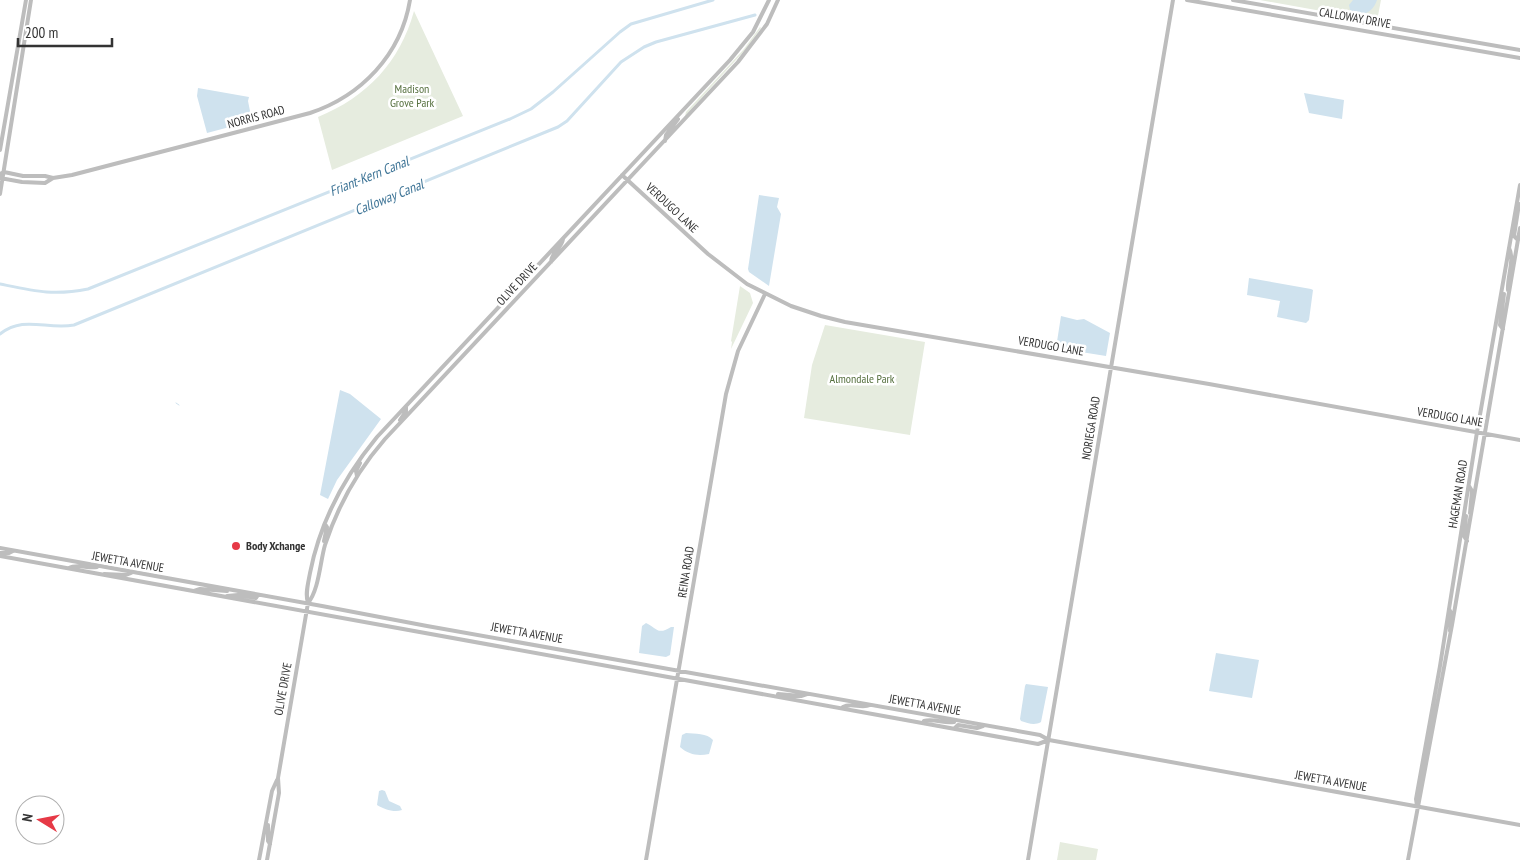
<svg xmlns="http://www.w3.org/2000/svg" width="1520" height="860" viewBox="0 0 1520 860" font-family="'PT Sans Narrow',sans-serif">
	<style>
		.green { fill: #e6ecdf }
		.water { fill: #cfe2ee }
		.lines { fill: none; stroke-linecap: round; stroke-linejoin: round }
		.stream { stroke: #cfe2ee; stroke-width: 1 }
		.canal { stroke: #cfe2ee; stroke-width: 3 }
		.secondary { stroke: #bdbdbd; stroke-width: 4 }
		.poi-dot { fill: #e63946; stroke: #fff; stroke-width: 2 }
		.labels { text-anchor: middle; stroke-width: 5; stroke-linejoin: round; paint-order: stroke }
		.street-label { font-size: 12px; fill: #333; stroke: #fff }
		.park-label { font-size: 12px; fill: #56703f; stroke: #fff }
		.poi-label { font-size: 12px; font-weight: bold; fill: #333; stroke: #fff; text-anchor: start }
		.water-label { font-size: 14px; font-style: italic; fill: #3f7597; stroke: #fff }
	</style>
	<rect width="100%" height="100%" fill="#fff"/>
	<path class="green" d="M1260,0H1381L1377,21Z
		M414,11L463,116L332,170L318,117C367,97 400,62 414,11Z
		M760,27L761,28L746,49L685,116L686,112L744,49Z
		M740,286L750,293L753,303L731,349L732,342L731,341Z
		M825,325L925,342L910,435L804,418L812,365Z
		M1060,842L1098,849L1096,860H1057Z"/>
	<path class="water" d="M1353,0H1377C1373,13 1361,18 1350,10L1349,5Z
		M198,88L249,97L248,101L252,121L207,133L197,96Z
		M1304,93L1344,100L1342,119L1309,113Z
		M759,195L779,198L777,207L781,214L769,286L749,272L748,269Z
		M1249,278L1311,289L1313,290L1309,320L1306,323L1277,317L1280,301L1247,295Z
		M1061,316L1077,320L1084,319L1110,333L1106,356L1056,348Z
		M340,390L350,394L381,419L337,480L328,499L320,495Z
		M646,623C656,627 657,636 671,627H674L670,655L666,657L639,653L642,626Z
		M1216,653L1259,660L1252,698L1209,691Z
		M1026,684L1048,687L1041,722C1034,726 1028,723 1021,721L1020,719L1025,686Z
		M686,733C695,734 707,733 713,740L709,754C698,756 689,755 680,747L682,735Z
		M382,790L385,791L389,801L400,806L402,810C394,813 384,809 377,805L379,791Z"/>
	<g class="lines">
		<path class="stream" d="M176,403L179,405"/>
		<path class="canal" d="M0,284C34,291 53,296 88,289L510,119L531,109L553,92L620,32L631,24L713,0
			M0,334C24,315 46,330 74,325L558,127L567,121L621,62L644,47L656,42L755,15"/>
		<path class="secondary" d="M1187,0L1520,58
			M1233,0L1520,50
			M665,141L666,135L678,119
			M0,150L26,0
			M0,174L4,172L23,176H45L53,178L72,175L310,113C361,96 401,55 410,0
			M622,175L708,254L747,284L791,306L821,316L845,322L1209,384L1520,440
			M0,178L22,182L45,183L53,178
			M0,194L31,0
			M1518,240L1514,236L1519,204
			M551,262C551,252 562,248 563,239
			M1508,290C1507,277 1515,259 1509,248
			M1503,329L1500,325L1504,294
			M400,420L406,411V407
			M357,476L356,471L360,463
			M1469,486L1472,491L1470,513
			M1466,516L1464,536L1467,541
			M324,541L327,527L325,524
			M0,548L322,606L427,626L1040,735L1049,740L1520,825
			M0,553H9L13,551
			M0,556L1038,744L1049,740
			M69,568C77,563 88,569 97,567
			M104,574L126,575L131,573
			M194,591L200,589L227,591
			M227,596L238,595L256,598L258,595
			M308,603C305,594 308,584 310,573C320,522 344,477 377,437L730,60L753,32L769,0
			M1449,609L1451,613L1450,631
			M778,694L801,696L807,694
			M843,707C851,702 861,709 870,705
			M924,721C934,718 944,724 954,722
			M955,728L958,725L977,728L983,726
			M1417,806L1416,799L1440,666L1477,432L1520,185
			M268,825V841L270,844
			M259,860L272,791L277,780
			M267,860L279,793L278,778L308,603C319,590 320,562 325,545C338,505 358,470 385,439L738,62L767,24L778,0
			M646,860L726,394L738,351L765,294
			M1028,860L1173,0
			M1408,860L1452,625L1520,228"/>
	</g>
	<circle class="poi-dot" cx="236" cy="546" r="5"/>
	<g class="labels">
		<g class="street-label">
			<text transform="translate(1355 18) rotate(10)" y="4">CALLOWAY DRIVE</text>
			<text transform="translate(256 117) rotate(-15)" y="4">NORRIS ROAD</text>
			<text transform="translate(672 208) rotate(43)" y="4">VERDUGO LANE</text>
			<text transform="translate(517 284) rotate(-47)" y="4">OLIVE DRIVE</text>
			<text transform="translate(1051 346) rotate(10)" y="4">VERDUGO LANE</text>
			<text transform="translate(1450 417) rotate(10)" y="4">VERDUGO LANE</text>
			<text transform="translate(1091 428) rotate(-81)" y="4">NORIEGA ROAD</text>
			<text transform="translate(1458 494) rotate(-81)" y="4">HAGEMAN ROAD</text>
			<text transform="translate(128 562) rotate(10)" y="4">JEWETTA AVENUE</text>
			<text transform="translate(686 572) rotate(-81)" y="4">REINA ROAD</text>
			<text transform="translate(527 633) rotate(10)" y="4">JEWETTA AVENUE</text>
			<text transform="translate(283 689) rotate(-80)" y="4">OLIVE DRIVE</text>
			<text transform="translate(925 705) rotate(10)" y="4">JEWETTA AVENUE</text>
			<text transform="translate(1331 781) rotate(10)" y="4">JEWETTA AVENUE</text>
		</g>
		<g class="park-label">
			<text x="412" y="93">Madison<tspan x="412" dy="14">Grove Park</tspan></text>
			<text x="862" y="383">Almondale Park</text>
		</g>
		<g class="poi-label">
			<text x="246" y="550">Body Xchange</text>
		</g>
		<g class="water-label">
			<text transform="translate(369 176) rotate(-22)" y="5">Friant-Kern Canal</text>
			<text transform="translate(389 197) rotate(-22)" y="5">Calloway Canal</text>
		</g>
	</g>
	<g transform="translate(40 820) rotate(280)"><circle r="24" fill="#ffffff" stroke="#adadad"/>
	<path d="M0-4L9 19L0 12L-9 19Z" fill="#e63946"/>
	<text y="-8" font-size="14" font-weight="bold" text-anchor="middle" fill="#333333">N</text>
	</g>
	<path d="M18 38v8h94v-8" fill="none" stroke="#333333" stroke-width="2.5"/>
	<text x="25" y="38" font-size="15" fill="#333333" stroke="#ffffff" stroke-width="4" paint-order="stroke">200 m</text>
</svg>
